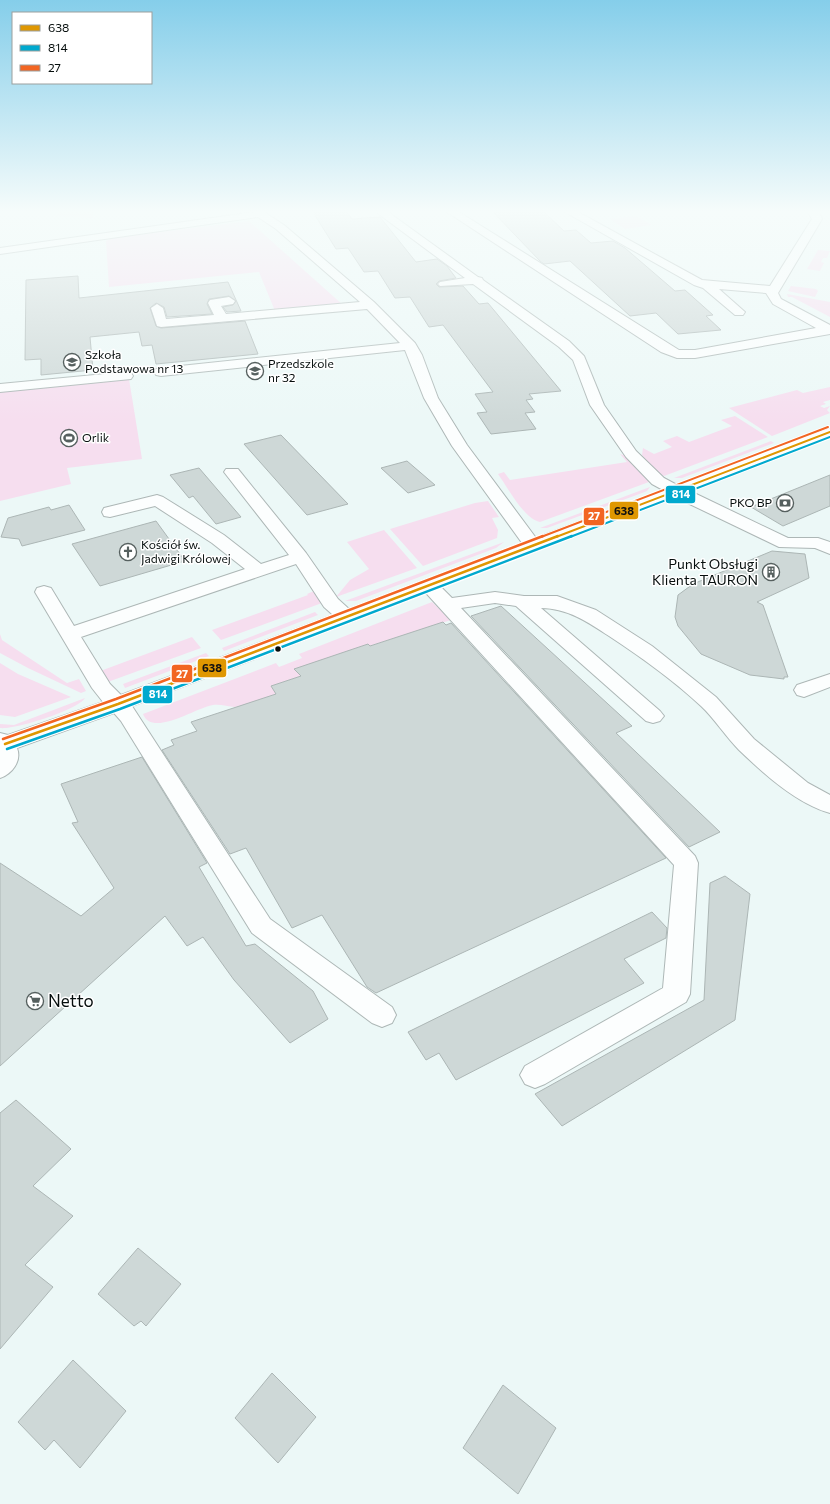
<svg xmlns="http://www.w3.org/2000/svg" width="830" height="1504" viewBox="0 0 830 1504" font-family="Commissioner,sans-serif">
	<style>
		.green { fill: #f6deef }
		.building { fill: #ced8d7; stroke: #acb6b5 }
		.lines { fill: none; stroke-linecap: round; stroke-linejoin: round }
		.minor-casing { stroke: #adb7b6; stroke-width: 2 }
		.minor { fill: #fcfefe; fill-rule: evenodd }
		.bus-1-far1-casing { stroke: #fff; stroke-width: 4 }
		.bus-1-casing { stroke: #fff; stroke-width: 5 }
		.bus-2-far1-casing { stroke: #fff; stroke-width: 4 }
		.bus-2-casing { stroke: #fff; stroke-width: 5 }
		.bus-3-far1-casing { stroke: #fff; stroke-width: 4 }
		.bus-3-casing { stroke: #fff; stroke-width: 5 }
		.bus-1-far1 { stroke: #df9701; stroke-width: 2 }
		.bus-1 { stroke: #df9701; stroke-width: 2.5 }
		.bus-2-far1 { stroke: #00a9ce; stroke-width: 2 }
		.bus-2 { stroke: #00a9ce; stroke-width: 2.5 }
		.bus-3-far1 { stroke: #f26522; stroke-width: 2 }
		.bus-3 { stroke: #f26522; stroke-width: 2.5 }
		.bus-dot { fill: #060e0d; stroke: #fff; stroke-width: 1.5 }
		.labels { text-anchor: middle; stroke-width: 3; stroke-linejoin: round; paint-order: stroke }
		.far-poi-label { font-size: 12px; fill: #060e0d; stroke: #fff; text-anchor: start }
		.poi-label { font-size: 14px; fill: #060e0d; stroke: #fff; text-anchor: end }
		.near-poi-label { font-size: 17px; fill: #060e0d; stroke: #fff; text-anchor: start }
		.line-badge { stroke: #fff; stroke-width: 1.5 }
		.badge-label { font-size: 11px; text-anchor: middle; font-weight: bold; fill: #fff }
		.pale-badge-label { font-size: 11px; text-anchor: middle; font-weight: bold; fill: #111 }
	</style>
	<rect width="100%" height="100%" fill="#ecf8f7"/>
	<path class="green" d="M57,212H93V218L57,216Z
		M636,216L652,225L625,229L610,219Z
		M249,221L343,305L275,311L259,272L109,287L106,241L112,238Z
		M818,250L830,251L827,258H823L821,262L824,263L820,271L807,269Z
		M791,286L816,289L818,291L815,297L788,291Z
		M787,294L830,302V317L792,297H788Z
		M129,379L142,459L67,468L71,484L0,501V392Z
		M830,387V400L823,402L826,404L820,406L824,408L830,406L827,410L830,413L772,436L729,408L797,390L803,393Z
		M735,416L768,437L664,476L656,471L642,455L643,448L654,454L672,447L663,441L677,436L689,442L732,426L721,420Z
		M771,441L774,443L682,478H674Z
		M620,454L626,456L649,482L540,522C524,519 508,488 498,474L504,472L510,480L627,462Z
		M650,487L647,491L642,493L547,528H540Z
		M488,501L499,517L492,518L498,530L497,538L423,566L390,529L475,503Z
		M384,530L417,568L336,597L350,580L369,569L347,542Z
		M504,542L496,548L356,601H345Z
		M314,591L322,603L221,640L212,630L308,595L307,594Z
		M432,602L451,620L369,646L351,659L271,686L276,694C263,698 249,706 235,707C228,707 221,704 213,705C197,707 152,738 143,714L276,663L279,667L302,658L299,654Z
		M315,612L318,615L224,651L222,648Z
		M0,634L2,640L67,683L79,679L86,691L81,693L28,668L0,653Z
		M192,637L201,648L105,683L101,675L103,670Z
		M206,653L209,656L125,688L123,684Z
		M0,663L18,674L71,697L15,717L0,715Z
		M85,698C78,710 15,730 0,728V724L14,725Z"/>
	<path class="building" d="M313,212H347L352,219L380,217L416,262L437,259L447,266L456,278L439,281L436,284L439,287L463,286L479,304L488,303L561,391L529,394L533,399L526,400L535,412L525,413L536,429L491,434L477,413L487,412L475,394L493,392L443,325L429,327L410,297L395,298L378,271L364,272L348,248L336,249Z
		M493,212H544L564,231L576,230L591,243L613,241L625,248L675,291L685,290L713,315L706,316L721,330L678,334L656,313L630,316L570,261L544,264L540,261Z
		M78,276L79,298L228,282L241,311L227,312L223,307L233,305L236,301L229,296L209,299L207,304L212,314L167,317L164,307L156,303L150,308L156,326L161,328L245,321L258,354L156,364L152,345L142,346L139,332L90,337L93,370L41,375V359L25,360L26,280Z
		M281,435L348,504L307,515L244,444Z
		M407,461L435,485L408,493L381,468Z
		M199,468L241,517L216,524L193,496L189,498L170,475Z
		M830,475V506L783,526L751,507Z
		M69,505L85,530L22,546L19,539L1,537L8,518L49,507L51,510Z
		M156,521L185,561L100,586L72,544Z
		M772,551L805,554L809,578L757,602L763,605L788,677H784V679L750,675L701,654L678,626L675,617L678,595L693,584Z
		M501,606L632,726L616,733L720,832L689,847L471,616Z
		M443,622L446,625L451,623L666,858L376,993L367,987L322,915L292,928L246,848L230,854L162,750L174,745L171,740L197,731L191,722L276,694L271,686L301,676L294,669L368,644L370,646Z
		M142,757L207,863L199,867L246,946L255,944L313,991L328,1019L290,1043L234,980L203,937L187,946L165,916L0,1066V863L81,916L114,888L72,823L78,822L61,784Z
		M725,876L750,894L735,1020L562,1126L535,1094L704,1000L710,883Z
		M652,912L667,928L666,938L624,959L644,983L456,1080L439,1053L426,1060L408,1032Z
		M16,1100L71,1149L33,1186L73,1216L25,1265L53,1287L0,1349V1113Z
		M138,1248L181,1284L146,1326L141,1321L134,1326L98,1294Z
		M73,1360L126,1411L80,1468L54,1440L45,1450L18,1422Z
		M272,1373L316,1417L278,1463L235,1418Z
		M503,1385L556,1428L518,1494L463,1448Z"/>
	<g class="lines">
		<g class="minor-casing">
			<path id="minor" d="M254,212H264L284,225L374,302L415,343L422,355L438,398L467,445L536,538L663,490L652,484L626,457L590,405L573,360L559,347L473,284L440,286L438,284L440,282L465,278L376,212H388L478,277L482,278L483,280L569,341L584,356L604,405L636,451L664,478L677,485L830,428V437L690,491L788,538H818L830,542V554L815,548L779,547L675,497L441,587L452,598L495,592L524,596H557L596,610L652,646L716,697L754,739L808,783L830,795V813C797,804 763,773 739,750C725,736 715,719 701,706C673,680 641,657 609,636C588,622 567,608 541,608L660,711L664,716L660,721L653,723L646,721L516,606L495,603L461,608L695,856L698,863L690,994L686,1002L545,1084L535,1088L525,1084L520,1075L525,1066L663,988L674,865L426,593L132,706L270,919L392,1007L396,1015L392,1023L382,1027L372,1023L252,933L121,721L114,713L17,748C22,761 12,774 0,778V733L8,735L103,702L92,688L35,592L37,588L44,586L51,588L74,626L245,569L212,543L155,506L110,517L104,516L102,512L104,508L157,495L163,497L224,535L261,564L289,555L224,472L226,469H238L306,553L338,599L349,609L522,543L452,446L424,398L405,350L161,376L156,375L154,372L156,369L161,368L400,343L367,309L161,327L157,326L151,308L157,304L163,308L166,319L214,315L208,303L210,300L229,297L235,301L233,304L221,306L226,314L360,302L276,229L258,217L0,254V248ZM296,564L324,607L333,615L121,695L110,684L81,637Z
				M447,212H459L679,350H695L816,328L773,304L766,293L719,289L745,312L743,315H735L703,288L694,285L565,212H578L702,280L770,286L812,219L808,212H819L822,219L778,293L781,299L830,325V334L695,358H677L661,352Z
				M126,372L131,373L133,376L131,379L0,392V384Z
				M830,674V687L804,697L797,695L794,690L797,685Z"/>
		</g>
		<use href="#minor" class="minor"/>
		<g class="bus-1-far1-casing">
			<path id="bus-1-far1" d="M556,537L830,432"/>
		</g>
		<g class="bus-1-casing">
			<path id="bus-1" d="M5,744L118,704L558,536"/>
		</g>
		<g class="bus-2-far1-casing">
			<path id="bus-2-far1" d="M570,537L830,437"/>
		</g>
		<g class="bus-2-casing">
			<path id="bus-2" d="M7,749L120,709L572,536"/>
		</g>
		<g class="bus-3-far1-casing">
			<path id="bus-3-far1" d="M541,537L828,427"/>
		</g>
		<g class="bus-3-casing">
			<path id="bus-3" d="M3,739L116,699L543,536"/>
		</g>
		<use href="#bus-1-far1" class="bus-1-far1"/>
		<use href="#bus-1" class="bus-1"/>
		<use href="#bus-2-far1" class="bus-2-far1"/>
		<use href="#bus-2" class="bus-2"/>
		<use href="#bus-3-far1" class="bus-3-far1"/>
		<use href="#bus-3" class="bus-3"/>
	</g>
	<linearGradient id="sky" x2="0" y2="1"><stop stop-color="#85ceea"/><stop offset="0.5" stop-color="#f6fcfb"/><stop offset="1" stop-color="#f6fcfb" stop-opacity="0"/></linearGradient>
	<rect width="830" height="423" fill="url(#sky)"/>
	<defs>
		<g id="school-ring" transform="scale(0.9)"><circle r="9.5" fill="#fff" stroke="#56605f" stroke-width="1.5"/><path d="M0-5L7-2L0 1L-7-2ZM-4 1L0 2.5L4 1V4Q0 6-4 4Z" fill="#56605f"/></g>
		<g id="stadium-ring" transform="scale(0.9)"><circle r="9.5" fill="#fff" stroke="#56605f" stroke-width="1.5"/><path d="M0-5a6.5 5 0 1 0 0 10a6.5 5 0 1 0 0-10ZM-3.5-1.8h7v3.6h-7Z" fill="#56605f"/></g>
		<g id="bank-ring" transform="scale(0.9)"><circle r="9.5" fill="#fff" stroke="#56605f" stroke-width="1.5"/><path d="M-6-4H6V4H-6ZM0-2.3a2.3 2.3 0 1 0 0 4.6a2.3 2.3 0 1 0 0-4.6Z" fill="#56605f"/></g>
		<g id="church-ring" transform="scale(0.9)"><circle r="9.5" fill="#fff" stroke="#56605f" stroke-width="1.5"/><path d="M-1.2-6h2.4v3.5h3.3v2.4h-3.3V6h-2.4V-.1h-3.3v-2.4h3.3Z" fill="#56605f"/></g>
		<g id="building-ring" transform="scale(0.9)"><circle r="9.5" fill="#fff" stroke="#56605f" stroke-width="1.5"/><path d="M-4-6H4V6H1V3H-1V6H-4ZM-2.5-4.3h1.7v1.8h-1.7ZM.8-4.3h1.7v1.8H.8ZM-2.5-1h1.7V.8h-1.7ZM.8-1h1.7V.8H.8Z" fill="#56605f"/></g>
		<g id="supermarket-ring" transform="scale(0.9)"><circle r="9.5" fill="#fff" stroke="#56605f" stroke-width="1.5"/><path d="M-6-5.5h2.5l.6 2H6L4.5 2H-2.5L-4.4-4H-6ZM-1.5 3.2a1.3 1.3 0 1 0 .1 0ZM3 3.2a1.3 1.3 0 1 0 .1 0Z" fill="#56605f"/></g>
	</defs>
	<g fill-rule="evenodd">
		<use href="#school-ring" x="72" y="362"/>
		<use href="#school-ring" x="255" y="371"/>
		<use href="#stadium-ring" x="69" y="438"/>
		<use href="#bank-ring" x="785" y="503"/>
		<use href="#church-ring" x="128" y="552"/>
		<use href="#building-ring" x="771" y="572"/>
		<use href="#supermarket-ring" x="35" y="1001"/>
	</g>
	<circle class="bus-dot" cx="278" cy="649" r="3.5"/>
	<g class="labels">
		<g class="far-poi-label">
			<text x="85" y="359">Szkoła<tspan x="85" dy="14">Podstawowa nr 13</tspan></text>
			<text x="268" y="368">Przedszkole<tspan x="268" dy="14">nr 32</tspan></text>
			<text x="82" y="442">Orlik</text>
			<text x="772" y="507" text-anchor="end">PKO BP</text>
			<text x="141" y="549">Kościół św.<tspan x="141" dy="14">Jadwigi Królowej</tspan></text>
		</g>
		<g class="poi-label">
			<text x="758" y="569">Punkt Obsługi<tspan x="758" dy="16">Klienta TAURON</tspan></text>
		</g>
		<g class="near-poi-label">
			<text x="48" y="1007">Netto</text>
		</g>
	</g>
	<g class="line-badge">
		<rect x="665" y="485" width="31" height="19" rx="4" fill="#00a9ce"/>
		<rect x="609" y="501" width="30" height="19" rx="4" fill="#df9701"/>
		<rect x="583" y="507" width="22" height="19" rx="4" fill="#f26522"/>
		<rect x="197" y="658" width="30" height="20" rx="4" fill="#df9701"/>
		<rect x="171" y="664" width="22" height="19" rx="4" fill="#f26522"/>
		<rect x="142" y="685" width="31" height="19" rx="4" fill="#00a9ce"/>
	</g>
	<g class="badge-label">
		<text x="681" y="498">814</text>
		<text x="594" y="520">27</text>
		<text x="182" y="678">27</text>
		<text x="158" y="698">814</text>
	</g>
	<g class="pale-badge-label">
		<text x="624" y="515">638</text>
		<text x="212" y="672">638</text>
	</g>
	<rect x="12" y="12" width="140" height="72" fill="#ffffff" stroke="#9b9f9e"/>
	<rect x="20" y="25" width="20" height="6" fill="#df9701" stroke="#9b9f9e"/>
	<text x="48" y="32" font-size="12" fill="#060e0d">638</text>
	<rect x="20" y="45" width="20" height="6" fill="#00a9ce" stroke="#9b9f9e"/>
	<text x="48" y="52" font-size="12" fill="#060e0d">814</text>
	<rect x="20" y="65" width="20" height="6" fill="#f26522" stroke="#9b9f9e"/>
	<text x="48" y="72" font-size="12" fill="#060e0d">27</text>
</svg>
